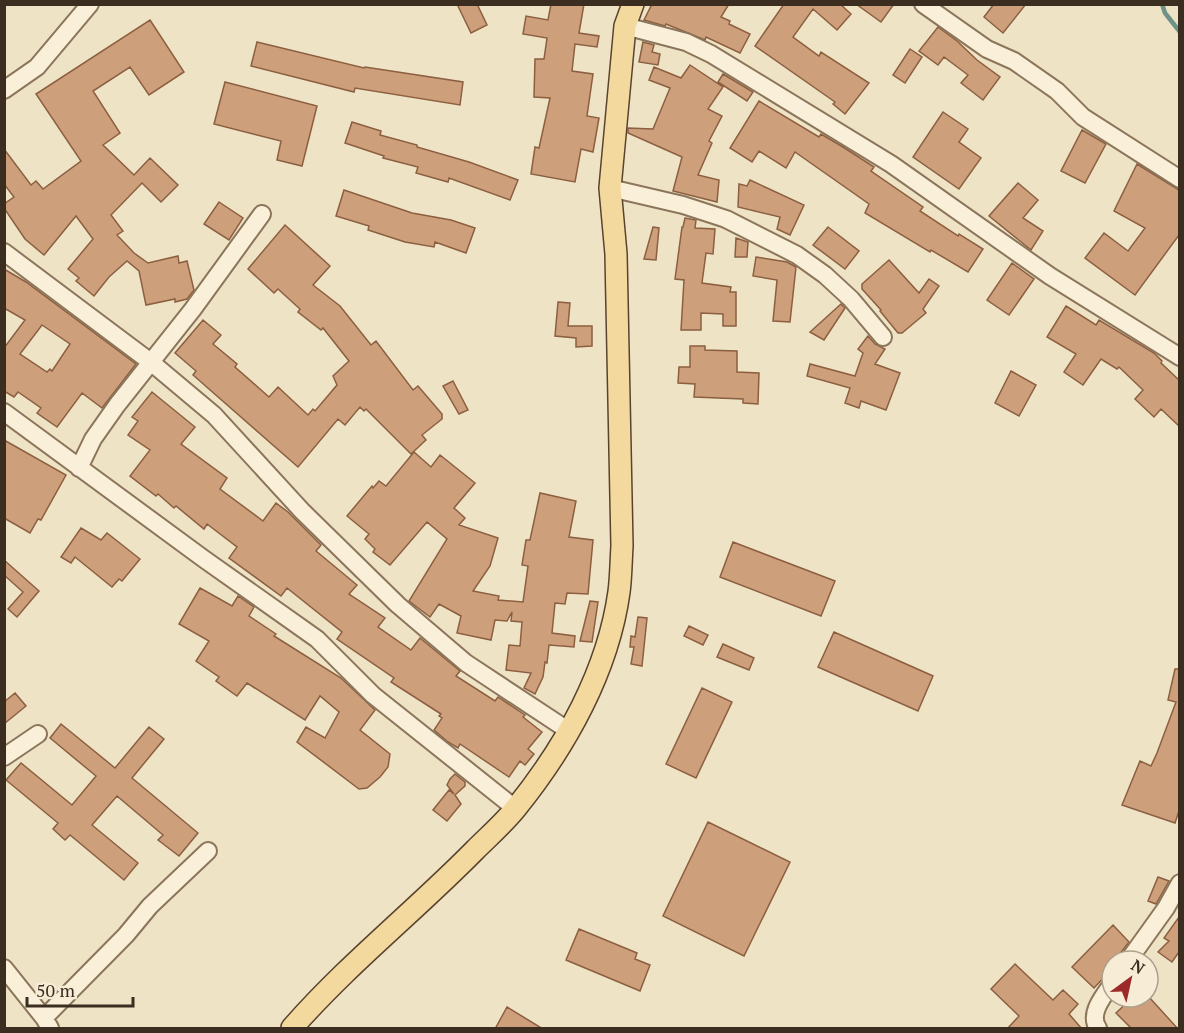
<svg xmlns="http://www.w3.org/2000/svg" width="1184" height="1033" viewBox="0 0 1184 1033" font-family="'PT Serif',serif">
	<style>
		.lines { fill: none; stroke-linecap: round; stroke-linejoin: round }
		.stream { stroke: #6d9289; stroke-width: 4.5 }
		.building { fill: #ce9f7b; stroke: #8b5f40; stroke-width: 1.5; fill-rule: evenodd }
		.minor-casing { stroke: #8b755b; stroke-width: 20 }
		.major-casing { stroke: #59432f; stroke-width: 24 }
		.minor { stroke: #faf0da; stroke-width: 16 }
		.major { stroke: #f3d99d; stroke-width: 21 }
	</style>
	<rect width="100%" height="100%" fill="#efe3c6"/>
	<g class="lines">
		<path class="stream" d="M1162,4L1165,13L1180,32"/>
	</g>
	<path class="building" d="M457,4H477L487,25L471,33Z
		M551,4H584L579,33L599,36L597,47L575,44L572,71L593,74L587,116L599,118L593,152L581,149L575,182L531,174L535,147L539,148L550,98L534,97L535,59H544L547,38L523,34L526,16L548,20Z
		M652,4H729L721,17L730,21L729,24L750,34L740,53L706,37L705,40L666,24L665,26L644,20Z
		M784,4H840L851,14L837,30L813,9L793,37L819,56L821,52L869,83L845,114L833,104L835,102L755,46Z
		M856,4H894L881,22Z
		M994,4H1026L1003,33L984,17Z
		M150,20L184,72L149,95L130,67L93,91L120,133L103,145L134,175L150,158L178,185L161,202L142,183L111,215L123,231L117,235L134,253L148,263L178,256L179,263L187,261L194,290L187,299L175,302V299L146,305L139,271L127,261L109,277L94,296L76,281L79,278L68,269L93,239L76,216L44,255L25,239L4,208V204L14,197L4,184V149L31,185L36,181L43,189L81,161L36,94Z
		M938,27L957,41L977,60L1000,77L983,100L961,83L968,75L944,57L938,65L919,51Z
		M257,42L364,68L365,67L463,82L460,105L355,88L354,92L251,66Z
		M643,42L654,45L652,52L660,54L658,65L639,62Z
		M910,49L922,57L905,83L893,75Z
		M690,65L723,87L708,109L722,116L709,141L712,143L698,175L719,180L717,202L673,191L682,157L628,133V128L653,129L670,88L649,80L654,67L681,78Z
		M723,74L753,92L747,101L718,82Z
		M225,82L317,106L302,166L277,160L281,141L214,124Z
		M759,101L819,137L821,134L843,147L874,167L871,171L923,207L920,211L958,236L959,234L983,249L968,272L931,250L930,252L865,213L869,204L795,152L786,168L759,151L752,162L730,148Z
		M943,112L968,129L959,142L981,158L959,189L913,157Z
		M352,122L381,131L380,135L417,145V147L469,162L518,180L510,200L449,178L448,182L416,173L418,167L383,158L384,156L345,143Z
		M1082,130L1106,144L1085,183L1061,171Z
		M1137,164L1179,190V235L1135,295L1085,258L1104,233L1128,251L1145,228L1114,211Z
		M750,180L804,205L790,235L777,229L780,217L738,207L739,184L747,186Z
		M1018,183L1038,200L1023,218L1043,231L1031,250L989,216Z
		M344,190L412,213L451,220L475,228L466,253L435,242L434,247L405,242L368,230L369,226L336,216Z
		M219,202L243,218L229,240L204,224Z
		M685,218L696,220L695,228L715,229L713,254L706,253L702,283L731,287L730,292H736V326H723V314L701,313V330H681L684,280L675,279L682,227H683Z
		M285,225L330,266L313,285L340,306L371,345L376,341L413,390L418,386L442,414V419L422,435L426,440L411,454L366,409L364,411L360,407L345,425L338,419L298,467L193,375L196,371L175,353L203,320L221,335L213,344L237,364L235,367L269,397L278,387L308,415L313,409L315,411L337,385L333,376L349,361L323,328L321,330L298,312L300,309L278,289L274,293L248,269Z
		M653,227L659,228L656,260L644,259Z
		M828,227L859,251L845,269L813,245Z
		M736,238L748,242L747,257H735Z
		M756,257L787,262L796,267L790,322L773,321L777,280L753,276Z
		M889,260L919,293L929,279L939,286L923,309L926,313L902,333H898L880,311L881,310L862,289V284Z
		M1012,263L1034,279L1009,315L987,300Z
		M4,269L26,282L136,364L102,408L82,393L57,427L37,413L41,408L18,392L14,397L4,391V348L25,320L4,308ZM42,325L70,344L52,371L50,369L47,372L20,354Z
		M558,302L570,303L568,326H592V346L576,347V338L555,336Z
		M841,304L845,308L824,340L810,332Z
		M1066,306L1096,325L1099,320L1154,353L1162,361L1161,363L1179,380V426L1161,409L1154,417L1135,399L1143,390L1119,367L1117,369L1101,359L1083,385L1064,372L1076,354L1047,337Z
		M868,336L875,344L885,349L875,364L900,373L886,410L861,401L859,408L845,403L850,388L807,376L810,364L855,376L863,353L858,349Z
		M690,346H705V350L737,351V372L759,373L758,404L743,403V399L694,397L695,384L678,383L679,367H690Z
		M1011,371L1036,385L1019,416L995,403Z
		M453,381L468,410L459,414L443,386Z
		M152,392L195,427L181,444L227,478L220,489L263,521L276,503L288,512L321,545L316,551L357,585L349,594L385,618L378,627L411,650L420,638L460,671L456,676L495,701L498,697L525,715L523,717L542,732L528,749L534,754L525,765L520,761L509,777L460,744L458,748L448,742L434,730L442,718L439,716L441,714L391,682L394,678L337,639L342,632L287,588L281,596L229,558L237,547L207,524L204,529L176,506L174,508L158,494L156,496L130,476L150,450L128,435L138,421L132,417Z
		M4,440L66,475L41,520L38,519L30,533L4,518Z
		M414,452L431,467L440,455L475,483L454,508L465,518L459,525L498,538L490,566L473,591L499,596L498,600L523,602L528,566L522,565L526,540H530L540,493L576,501L569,537L593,540L588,594L567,593L565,604L555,603L552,633L575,636L574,647L549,645L547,663L545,662L543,677L535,694L524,688L531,673L506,670L509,645L520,646L522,622L511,621L512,612L507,621L495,620L491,640L457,633L461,616L439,604L430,617L409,601L447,539L427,522L390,565L373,552L375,549L365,539L369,534L347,516L372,486L373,488L379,481L386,486Z
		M81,528L101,540L107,533L140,559L122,581L119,579L112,587L75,557L71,563L61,557Z
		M733,542L835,581L821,616L720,577Z
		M4,560L39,591L17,617L8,609L23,592L4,575Z
		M200,588L232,606L238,596L254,607L249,616L276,634L274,636L341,678L375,710L360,730L390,754L388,767L380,777L367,788L359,789L297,742L306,727L325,738L339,712L320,696L305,720L247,683L237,696L216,681L219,677L196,661L209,641L179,624Z
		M590,601L598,602L592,642L580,641Z
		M638,617L647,618L642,666L631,664L634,647H630L631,636L635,637Z
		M689,626L708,635L703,645L684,636Z
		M834,632L933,676L918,711L818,667Z
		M723,644L754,658L749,670L717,657Z
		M1175,669H1179V811L1175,823L1122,805L1140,761L1151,766L1157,753L1176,702L1168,700Z
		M702,688L732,702L696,778L666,764Z
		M15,693L26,706L4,724V702Z
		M61,724L115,768L149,727L164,739L132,778L198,833L179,856L158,840L163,835L117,796L92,825L138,863L124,880L70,835L65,840L53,829L58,823L6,780L21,763L72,805L96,776L50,738Z
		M455,774L465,782V786L455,795L461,804L447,821L433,810L449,790L454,794L447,785L450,779Z
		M708,822L790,862L744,956L663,916Z
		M1158,877L1169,881L1156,904L1148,901Z
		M1179,917V952L1172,962L1158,952L1169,941L1164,938Z
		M1113,925L1129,942L1119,955L1118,961H1112V969L1094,988L1072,967Z
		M579,929L637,953L635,959L650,965L640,991L566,960Z
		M1015,964L1053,1000L1063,990L1078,1004L1069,1014L1082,1029H1007L1019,1016L991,989Z
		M1133,997H1149L1178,1029H1132L1116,1013Z
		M507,1007L543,1029H495Z"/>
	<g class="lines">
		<g class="minor-casing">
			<path id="minor" d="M923,4L987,49L1014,61L1057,91L1083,117L1180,179
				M625,26L686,42L711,54L891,164L1050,276L1180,357
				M4,90L37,67L90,4
				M610,188L683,205L726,219L797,255L825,275L851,299L883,337
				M4,252L152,363L214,415L302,511L398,605L466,663L569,731
				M4,412L204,559L317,639L373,695L516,809
				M79,468L93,439L117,405L193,309L262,214
				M4,757L38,734
				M1128,961L1166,908L1180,883
				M4,968L44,1018L50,1028
				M44,1018L126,935L150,906L208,851
				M1098,1028C1088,1014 1104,995 1112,984"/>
		</g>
		<g class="major-casing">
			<path id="major" d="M292,1028C348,964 415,911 475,850C489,836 504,823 516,808C566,746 608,671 619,592C621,577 621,561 622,546L616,254L610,188L625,26L633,4"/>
		</g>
		<use href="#minor" class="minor"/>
		<use href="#major" class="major"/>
	</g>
	<rect width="1184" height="1033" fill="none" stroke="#3b2d1f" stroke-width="12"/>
	<g transform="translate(1130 979) rotate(33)"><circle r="28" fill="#f7edd6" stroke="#aca08d" stroke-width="1.5"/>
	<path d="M0-4.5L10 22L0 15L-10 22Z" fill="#9c2a29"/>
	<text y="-9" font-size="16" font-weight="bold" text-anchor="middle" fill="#3b2d1f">N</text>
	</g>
	<path d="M27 997v9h106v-9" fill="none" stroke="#3b2d1f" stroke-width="3"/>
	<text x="36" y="997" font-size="18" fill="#3b2d1f" stroke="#f7edd6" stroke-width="4.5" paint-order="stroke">50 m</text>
</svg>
